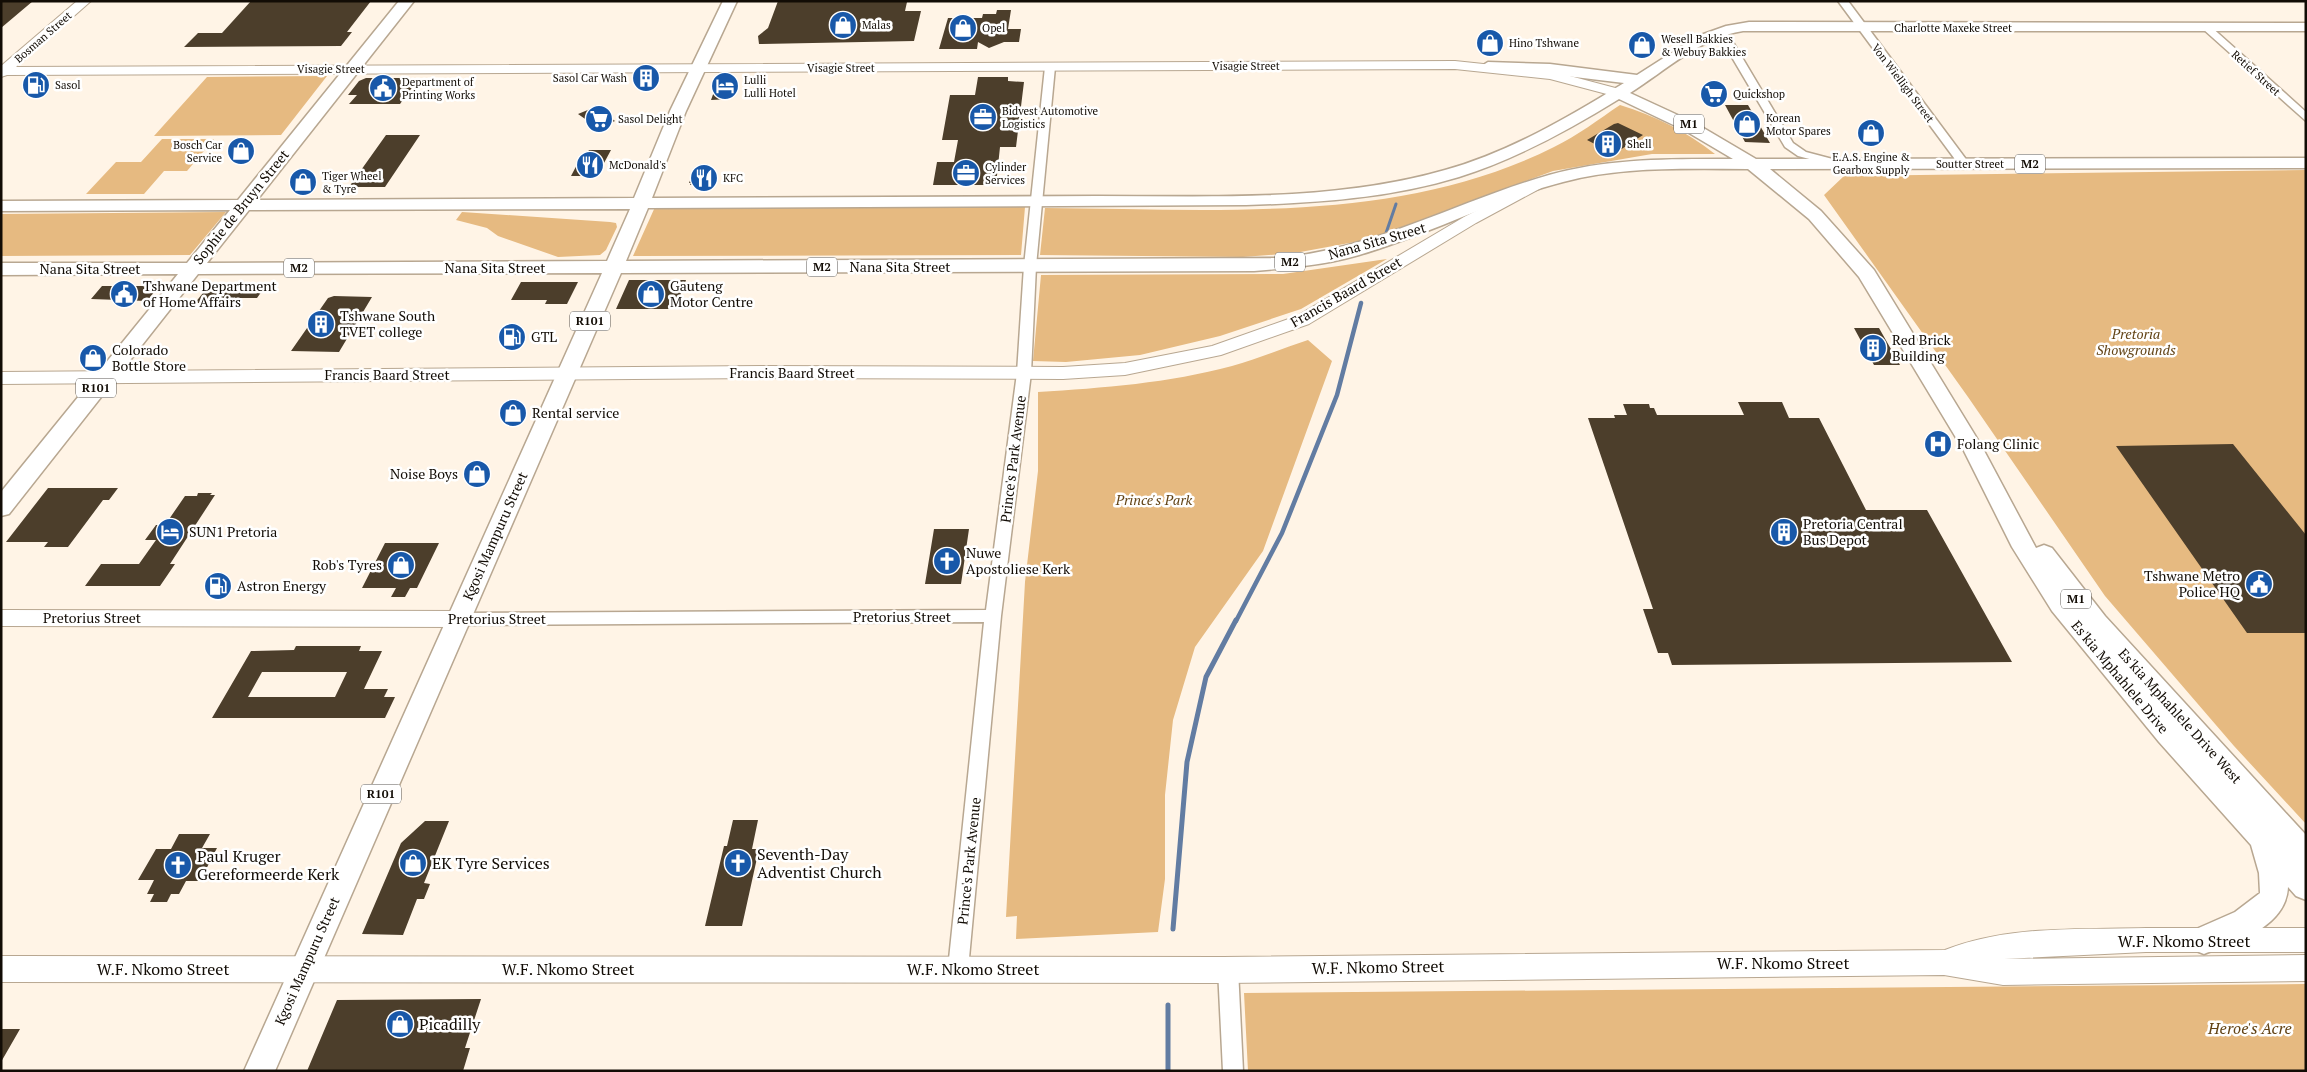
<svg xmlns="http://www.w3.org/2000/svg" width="2307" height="1072" viewBox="0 0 2307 1072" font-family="'PT Serif',serif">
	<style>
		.green { fill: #e6ba81 }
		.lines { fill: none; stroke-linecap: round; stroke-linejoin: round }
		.stream-far2 { stroke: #627ca2; stroke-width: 3 }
		.stream-far1 { stroke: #627ca2; stroke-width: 4.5 }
		.stream { stroke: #627ca2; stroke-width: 5 }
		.building { fill: #4c3e2b; fill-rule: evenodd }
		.street-casing { stroke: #b8a791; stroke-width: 3 }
		.secondary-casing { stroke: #b8a791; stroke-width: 2 }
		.primary-casing { stroke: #b8a791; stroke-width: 3 }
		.street { fill: #fff; fill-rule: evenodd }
		.secondary { fill: #fff; fill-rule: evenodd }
		.primary { fill: #fff; fill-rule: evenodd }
		.labels { text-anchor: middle; stroke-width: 5; stroke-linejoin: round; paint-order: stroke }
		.far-poi-label { font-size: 11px; fill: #120c05; stroke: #fff; text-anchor: start }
		.far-street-label { font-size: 11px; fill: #120c05; stroke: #fff }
		.shield { fill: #fff; stroke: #595550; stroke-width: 1 }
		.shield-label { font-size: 12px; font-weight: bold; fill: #120c05 }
		.street-label { font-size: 14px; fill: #120c05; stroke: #fff }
		.poi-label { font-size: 14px; fill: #120c05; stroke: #fff; text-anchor: start }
		.park-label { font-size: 14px; font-style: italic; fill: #624315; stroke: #fff }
		.near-poi-label { font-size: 16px; fill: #120c05; stroke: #fff; text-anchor: start }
		.near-street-label { font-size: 16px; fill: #120c05; stroke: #fff }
		.near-park-label { font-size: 16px; font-style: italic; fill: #624315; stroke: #fff }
	</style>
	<rect width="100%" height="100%" fill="#fff4e6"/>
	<path class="green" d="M327,76L281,135L154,136L207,77Z
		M1620,105C1655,116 1686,131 1715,154H1652L1553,171L1371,239L1295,253L1243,257L1040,255L1045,208C1213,209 1399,225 1554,147C1577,136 1599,119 1620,105Z
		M162,139H214L187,171H164L144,194H86L116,162H141Z
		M2306,170V824L2234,746L2105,596L1968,397L1824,195L1844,176Z
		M655,207H1025L1021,255L633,256Z
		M226,212L190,255L1,256V214Z
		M462,212L610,222L616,223L617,227L606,250L600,255L558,257L498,236L487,228L456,220Z
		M1387,259L1301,309L1220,336L1140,355L1066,362L1033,361L1041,275L1283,274Z
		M1308,340L1332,361L1263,551L1195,647L1173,720L1165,795V879L1158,932L1016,939L1017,916L1006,917L1025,582L1038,471V392C1103,388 1169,383 1232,366C1258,359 1283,348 1308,340Z
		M2306,984V1071H1248L1244,993Z"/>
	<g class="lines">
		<path class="stream-far2" d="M1386,233L1396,204"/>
		<path class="stream-far1" d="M1236,621L1282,533L1337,395L1361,303"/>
		<path class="stream" d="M1173,929L1187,762L1206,677L1236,620
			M1168,1005V1071"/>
	</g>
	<path class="building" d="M1,1H33L1,28Z
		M251,1H371L347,32H352L341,46L184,47L198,33H222Z
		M778,1L907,2L905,11H921L914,41L759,44L758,36L768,28Z
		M997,10H1011L1008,29H1021L1019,42H1004L989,48L978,42L977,49H939L948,18H982L983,14H996Z
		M720,75H734L732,81H737L730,99L711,100Z
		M978,77H1008V81L1024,82L1016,147H1000L996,185H933L937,162H954L958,140H942L950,95H975Z
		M366,78H419L400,104H349L357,95H348L359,81Z
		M1725,105H1748L1770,143L1745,142Z
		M595,107L607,115L615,121L598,128L578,114Z
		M1618,123L1643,135L1614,154L1587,140L1614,124Z
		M386,135H420L385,187H349Z
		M589,150H611L597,176H571L581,157H585Z
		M694,171L717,172L711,185H690L691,183H689Z
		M629,280H686L675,309H616Z
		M521,282H578L567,304H545L547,300H511Z
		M210,284H267L257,298H212L209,303H195Z
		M102,286H159L147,301L91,299Z
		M334,296L372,297L339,352L291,351L328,298Z
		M1854,328H1879L1900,365H1874Z
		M1738,402H1782L1789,418H1819L1866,510H1927L2012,662L1672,665L1668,653H1658L1643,609H1653L1588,418H1615L1614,415H1627L1623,404H1649L1650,408H1654L1657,415H1744Z
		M2233,444L2306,535V633H2247L2116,446Z
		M48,488H118L109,500H103L68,547H44L48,542H6Z
		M198,493H212L210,495H215L170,564H175L160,586H85L101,564H139L156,540H145L156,525H165L185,496H197Z
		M934,529H969L961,584H925Z
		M385,543H439L417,588H410L405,597H391L396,588H362Z
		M296,646H361L359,651H382L364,689H388L384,697H395L385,718H212L251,651L294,650ZM262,672H347L335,697H248Z
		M733,820H758L752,849H759L742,926H705L724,846H727Z
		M425,821H449L424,883L430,884L424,899H417L403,935L362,934L401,843Z
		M179,834H210L202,848H217L200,881H186L179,894H171L167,902H150L154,894H147L154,880H138L156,849H171Z
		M481,999L465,1048H470L463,1071H307L337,1000Z
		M1,1029H20L1,1062Z"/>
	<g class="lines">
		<g class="street-casing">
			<path id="street" d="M1838,1H1848L1968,162V166H1960Z
				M2203,25H2209L2306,112V121L2203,29Z
				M1722,29L1727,32L1793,143L1806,152L1844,162V166L1840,167L1798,156L1785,147L1717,32Z
				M1050,64L1055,67L1036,266L1031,373L1001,616L968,969L965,976L958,979L951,976L948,969L984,622L458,625L452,623L450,619L452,615L458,613L986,610L1017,373L1024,266L1045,67Z
				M1228,959L1235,962L1238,969L1243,1071H1223L1218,969L1221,962Z"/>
		</g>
		<g class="secondary-casing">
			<path id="secondary" d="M77,1H91L16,67L1455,61L1551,71L1623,90L1625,93L1618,97L1550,79L1455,69L7,75L1,77V66Z
				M1536,180L1544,185L1541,188L1476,223L1309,324L1221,355L1125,375L1063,379L761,378L1,384V372L761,366L1063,367L1125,363L1212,346L1297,316L1464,217Z
				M1,610L458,611L465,613L469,619L465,625L458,627L1,626Z
				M2146,928H2306V952H2146L2004,959L2306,955V981L2003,985L1944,975L1223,983L1,982V956L1223,957L1945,950C2008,925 2079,930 2146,928Z"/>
		</g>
		<g class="primary-casing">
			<path id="primary" d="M399,1H414L257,200L634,198L670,111L723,1H737L686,111L652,198C800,197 949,197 1097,196C1213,196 1333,202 1445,170C1509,152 1569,117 1624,83L1550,74L1483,70L1480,67L1488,62L1550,64L1637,75L1698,36L1726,26L1749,22L2306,23V31H1743C1701,37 1665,71 1630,93L1695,123L1756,159L2306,158V168L1770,169L1821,211L1874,270L1981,445L2036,548L2044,545L2052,548L2105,616L2306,835V900L2296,896L2288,887C2286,928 2235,942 2204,954L2194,950L2190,940L2194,930L2235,912L2260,893L2259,873L2251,845L2159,742L2052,611L2012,547L1964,451L1859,277L1809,219L1748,169C1687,169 1623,166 1563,182C1493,200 1428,235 1359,255C1325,265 1290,268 1254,271L621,273L275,1071H244L602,273L198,274L9,514L1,516V492L178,274L1,275V263H187L230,210L1,211V201L238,200ZM1619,99L1684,130L1733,159C1671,159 1609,158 1549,175C1458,201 1375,249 1279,258L626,261L648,208L1246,205C1318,203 1390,198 1459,177C1516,159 1569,130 1619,99ZM630,209L607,261L207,263L249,210Z"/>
		</g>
		<use href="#street" class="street"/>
		<use href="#secondary" class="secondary"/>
		<use href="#primary" class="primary"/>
	</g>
	<defs>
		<g id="shop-disc" transform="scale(1.4375)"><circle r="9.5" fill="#1858a9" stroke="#fff"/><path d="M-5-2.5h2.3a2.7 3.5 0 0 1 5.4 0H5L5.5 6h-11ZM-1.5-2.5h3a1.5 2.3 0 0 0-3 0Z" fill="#fff"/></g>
		<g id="building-disc" transform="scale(1.4375)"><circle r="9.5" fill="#1858a9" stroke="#fff"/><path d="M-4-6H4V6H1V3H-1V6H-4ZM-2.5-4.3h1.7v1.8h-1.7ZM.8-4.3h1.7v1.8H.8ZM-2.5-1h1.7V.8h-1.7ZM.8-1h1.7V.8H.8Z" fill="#fff"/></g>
		<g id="fuel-disc" transform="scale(1.4375)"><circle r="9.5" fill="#1858a9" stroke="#fff"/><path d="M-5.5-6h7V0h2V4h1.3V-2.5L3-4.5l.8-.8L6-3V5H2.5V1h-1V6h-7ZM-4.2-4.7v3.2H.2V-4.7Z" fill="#fff"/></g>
		<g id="hotel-disc" transform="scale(1.4375)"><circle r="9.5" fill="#1858a9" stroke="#fff"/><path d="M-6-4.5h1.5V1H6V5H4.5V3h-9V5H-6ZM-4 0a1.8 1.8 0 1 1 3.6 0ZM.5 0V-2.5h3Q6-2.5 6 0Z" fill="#fff"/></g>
		<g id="civic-disc" transform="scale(1.4375)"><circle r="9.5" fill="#1858a9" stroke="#fff"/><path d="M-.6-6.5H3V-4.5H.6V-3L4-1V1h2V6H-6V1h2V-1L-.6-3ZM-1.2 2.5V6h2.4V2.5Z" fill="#fff"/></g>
		<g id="supermarket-disc" transform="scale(1.4375)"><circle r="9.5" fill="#1858a9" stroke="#fff"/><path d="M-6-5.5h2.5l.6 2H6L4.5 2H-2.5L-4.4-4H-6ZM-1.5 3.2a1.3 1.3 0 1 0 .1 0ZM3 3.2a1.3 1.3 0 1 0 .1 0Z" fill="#fff"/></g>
		<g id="office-disc" transform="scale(1.4375)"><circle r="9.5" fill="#1858a9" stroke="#fff"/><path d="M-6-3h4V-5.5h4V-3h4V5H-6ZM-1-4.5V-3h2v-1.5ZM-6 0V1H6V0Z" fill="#fff"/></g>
		<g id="restaurant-disc" transform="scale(1.4375)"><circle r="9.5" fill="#1858a9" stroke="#fff"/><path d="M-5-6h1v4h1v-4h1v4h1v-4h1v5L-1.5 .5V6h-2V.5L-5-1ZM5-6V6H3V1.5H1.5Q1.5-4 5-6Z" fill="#fff"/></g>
		<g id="hospital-disc" transform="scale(1.4375)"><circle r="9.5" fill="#1858a9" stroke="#fff"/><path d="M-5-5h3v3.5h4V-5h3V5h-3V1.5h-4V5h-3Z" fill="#fff"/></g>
		<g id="church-disc" transform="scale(1.4375)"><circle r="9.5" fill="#1858a9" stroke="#fff"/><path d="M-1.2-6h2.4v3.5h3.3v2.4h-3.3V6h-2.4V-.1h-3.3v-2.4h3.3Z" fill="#fff"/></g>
	</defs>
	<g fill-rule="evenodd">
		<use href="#shop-disc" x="843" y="25"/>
		<use href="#shop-disc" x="963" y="28"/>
		<use href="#shop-disc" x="1490" y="43"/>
		<use href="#shop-disc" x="1642" y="45"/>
		<use href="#building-disc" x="646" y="78"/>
		<use href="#fuel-disc" x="36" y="85"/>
		<use href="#hotel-disc" x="725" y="86"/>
		<use href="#civic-disc" x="383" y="88"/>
		<use href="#supermarket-disc" x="1714" y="94"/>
		<use href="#office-disc" x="983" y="117"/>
		<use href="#supermarket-disc" x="599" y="119"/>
		<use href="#shop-disc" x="1747" y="124"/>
		<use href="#shop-disc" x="1871" y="133"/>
		<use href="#building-disc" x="1608" y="144"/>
		<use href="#shop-disc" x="241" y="151"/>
		<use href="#restaurant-disc" x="590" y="165"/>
		<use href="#office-disc" x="966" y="173"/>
		<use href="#restaurant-disc" x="704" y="178"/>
		<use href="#shop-disc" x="303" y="182"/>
		<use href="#civic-disc" x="124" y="294"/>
		<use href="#shop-disc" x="651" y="294"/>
		<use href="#building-disc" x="321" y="324"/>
		<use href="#fuel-disc" x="512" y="337"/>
		<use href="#building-disc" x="1873" y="348"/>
		<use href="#shop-disc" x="93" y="358"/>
		<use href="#shop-disc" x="513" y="413"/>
		<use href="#hospital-disc" x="1938" y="444"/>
		<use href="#shop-disc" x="477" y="474"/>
		<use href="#hotel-disc" x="170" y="532"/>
		<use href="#building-disc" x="1784" y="532"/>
		<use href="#church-disc" x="947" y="561"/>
		<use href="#shop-disc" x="401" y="565"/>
		<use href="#civic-disc" x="2259" y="584"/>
		<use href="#fuel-disc" x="218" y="586"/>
		<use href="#shop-disc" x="413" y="863"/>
		<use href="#church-disc" x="738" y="863"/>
		<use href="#church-disc" x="178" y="865"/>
		<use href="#shop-disc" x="400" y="1024"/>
	</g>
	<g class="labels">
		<g class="far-poi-label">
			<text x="862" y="29">Malas</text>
			<text x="982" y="32">Opel</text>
			<text x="1661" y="43">Wesell Bakkies<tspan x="1661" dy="13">&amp; Webuy Bakkies</tspan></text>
			<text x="1509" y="47">Hino Tshwane</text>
			<text x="627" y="82" text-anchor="end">Sasol Car Wash</text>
			<text x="744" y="84">Lulli<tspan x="744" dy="13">Lulli Hotel</tspan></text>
			<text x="402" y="86">Department of<tspan x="402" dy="13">Printing Works</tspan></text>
			<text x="55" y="89">Sasol</text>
			<text x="1733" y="98">Quickshop</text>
			<text x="1002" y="115">Bidvest Automotive<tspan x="1002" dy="13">Logistics</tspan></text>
			<text x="1766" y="122">Korean<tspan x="1766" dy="13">Motor Spares</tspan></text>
			<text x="618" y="123">Sasol Delight</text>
			<text x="1627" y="148">Shell</text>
			<text x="222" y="149" text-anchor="end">Bosch Car<tspan x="222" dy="13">Service</tspan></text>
			<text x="1871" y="161" text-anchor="middle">E.A.S. Engine &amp;<tspan x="1871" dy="13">Gearbox Supply</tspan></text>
			<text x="609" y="169">McDonald's</text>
			<text x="985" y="171">Cylinder<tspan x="985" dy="13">Services</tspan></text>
			<text x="322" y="180">Tiger Wheel<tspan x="322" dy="13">&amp; Tyre</tspan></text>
			<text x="723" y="182">KFC</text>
		</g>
		<g class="far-street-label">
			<text x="1953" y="32">Charlotte Maxeke Street</text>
			<text transform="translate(43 37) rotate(-41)" y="4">Bosman Street</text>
			<text x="1246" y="70">Visagie Street</text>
			<text x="841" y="72">Visagie Street</text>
			<text x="331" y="73">Visagie Street</text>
			<text transform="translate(2256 73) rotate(42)" y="4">Retief Street</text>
			<text transform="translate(1903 83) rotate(53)" y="4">Von Wielligh Street</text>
			<text x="1970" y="168">Soutter Street</text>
		</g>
		<g class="shield">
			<rect x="1674" y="114.5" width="30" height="19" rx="4"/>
			<rect x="2015" y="154.5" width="30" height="19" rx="4"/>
			<rect x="1275" y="252.5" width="30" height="19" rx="4"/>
			<rect x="807" y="257.5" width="30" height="19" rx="4"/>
			<rect x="284" y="258.5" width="30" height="19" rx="4"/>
			<rect x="570" y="311.5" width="40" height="19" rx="4"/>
			<rect x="76" y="378.5" width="40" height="19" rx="4"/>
			<rect x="2061" y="589.5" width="30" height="19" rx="4"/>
			<rect x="361" y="784.5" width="40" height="19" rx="4"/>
		</g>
		<g class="shield-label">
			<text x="1689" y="128">M1</text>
			<text x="2030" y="168">M2</text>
			<text x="1290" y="266">M2</text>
			<text x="822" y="271">M2</text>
			<text x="299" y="272">M2</text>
			<text x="590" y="325">R101</text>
			<text x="96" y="392">R101</text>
			<text x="2076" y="603">M1</text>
			<text x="381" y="798">R101</text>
		</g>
		<g class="street-label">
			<text transform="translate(241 207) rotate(-51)" y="5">Sophie de Bruyn Street</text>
			<text transform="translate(1377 241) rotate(-16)" y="5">Nana Sita Street</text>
			<text x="900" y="272">Nana Sita Street</text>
			<text x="495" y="273">Nana Sita Street</text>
			<text x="90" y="274">Nana Sita Street</text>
			<text transform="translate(1346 292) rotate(-30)" y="5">Francis Baard Street</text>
			<text x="792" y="378">Francis Baard Street</text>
			<text x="387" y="380">Francis Baard Street</text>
			<text transform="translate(1013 459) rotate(-83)" y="5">Prince's Park Avenue</text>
			<text transform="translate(495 536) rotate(-66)" y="5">Kgosi Mampuru Street</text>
			<text x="902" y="622">Pretorius Street</text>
			<text x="92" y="623">Pretorius Street</text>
			<text x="497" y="624">Pretorius Street</text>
			<text transform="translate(2120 677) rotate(50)" y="5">Es'kia Mphahlele Drive</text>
			<text transform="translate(2180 716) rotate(48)" y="5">Es'kia Mphahlele Drive West</text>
			<text transform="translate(969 861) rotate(-84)" y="5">Prince's Park Avenue</text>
			<text transform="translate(307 961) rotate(-66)" y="5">Kgosi Mampuru Street</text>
		</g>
		<g class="poi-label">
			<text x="143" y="291">Tshwane Department<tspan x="143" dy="16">of Home Affairs</tspan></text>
			<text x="670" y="291">Gauteng<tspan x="670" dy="16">Motor Centre</tspan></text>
			<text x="340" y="321">Tshwane South<tspan x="340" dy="16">TVET college</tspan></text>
			<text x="531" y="342">GTL</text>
			<text x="1892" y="345">Red Brick<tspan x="1892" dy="16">Building</tspan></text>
			<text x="112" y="355">Colorado<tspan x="112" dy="16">Bottle Store</tspan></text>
			<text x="532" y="418">Rental service</text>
			<text x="1957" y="449">Folang Clinic</text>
			<text x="458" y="479" text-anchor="end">Noise Boys</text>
			<text x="1803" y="529">Pretoria Central<tspan x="1803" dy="16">Bus Depot</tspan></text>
			<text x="189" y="537">SUN1 Pretoria</text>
			<text x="966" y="558">Nuwe<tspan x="966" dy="16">Apostoliese Kerk</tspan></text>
			<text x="382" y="570" text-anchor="end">Rob's Tyres</text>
			<text x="2240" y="581" text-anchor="end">Tshwane Metro<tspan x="2240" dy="16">Police HQ</tspan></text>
			<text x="237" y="591">Astron Energy</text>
		</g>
		<g class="park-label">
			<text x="2136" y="339">Pretoria<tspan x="2136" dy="16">Showgrounds</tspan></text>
			<text x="1154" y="505">Prince's Park</text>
		</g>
		<g class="near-poi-label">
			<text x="757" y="860">Seventh-Day<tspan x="757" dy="18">Adventist Church</tspan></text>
			<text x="197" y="862">Paul Kruger<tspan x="197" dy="18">Gereformeerde Kerk</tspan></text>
			<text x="432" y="869">EK Tyre Services</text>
			<text x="419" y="1030">Picadilly</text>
		</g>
		<g class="near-street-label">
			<text x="2184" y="947">W.F. Nkomo Street</text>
			<text x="1783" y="969">W.F. Nkomo Street</text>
			<text transform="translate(1378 967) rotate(-1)" y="6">W.F. Nkomo Street</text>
			<text x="163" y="975">W.F. Nkomo Street</text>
			<text x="568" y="975">W.F. Nkomo Street</text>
			<text x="973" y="975">W.F. Nkomo Street</text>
		</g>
		<g class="near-park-label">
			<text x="2250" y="1034">Heroe's Acre</text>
		</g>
	</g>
	<rect width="2307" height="1072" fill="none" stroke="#120c05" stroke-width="5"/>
</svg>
